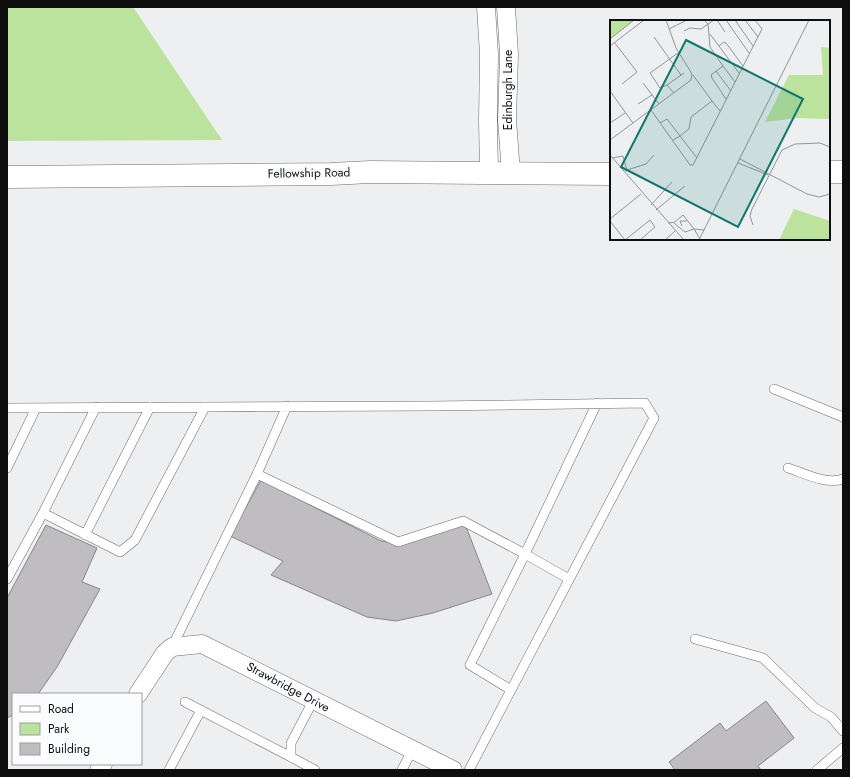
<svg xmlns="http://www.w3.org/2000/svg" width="850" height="777" viewBox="0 0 850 777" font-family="Jost,sans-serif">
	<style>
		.green { fill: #bbe39e }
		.building { fill: #bfbdbf; stroke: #888788 }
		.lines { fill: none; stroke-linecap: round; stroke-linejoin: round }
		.lane-casing { stroke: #6a6b6d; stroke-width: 10 }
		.street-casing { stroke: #6a6b6d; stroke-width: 19 }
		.secondary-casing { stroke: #6a6b6d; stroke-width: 23 }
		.lane { stroke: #fff; stroke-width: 9 }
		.street { stroke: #fff; stroke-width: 18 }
		.secondary { stroke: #fff; stroke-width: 22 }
		.labels { text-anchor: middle; stroke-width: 3.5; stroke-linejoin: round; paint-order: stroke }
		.street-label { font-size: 12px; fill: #0e0e0f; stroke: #fbfcfe }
		.inset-road { fill: none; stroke: #949597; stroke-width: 1 }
		.view { fill: #0f766e; fill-opacity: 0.15; stroke: #0f766e; stroke-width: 2 }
		.inset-edge { fill: none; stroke: #0e0e0f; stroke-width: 2 }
	</style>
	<rect width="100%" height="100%" fill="#eeeff1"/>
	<path class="green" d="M7,7H133L222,140L7,141Z"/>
	<path class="building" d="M261,480L381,541L404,544L465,524L492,594L433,613L396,621L367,617L271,575L283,561L230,536Z
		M46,525L97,548L82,582L100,589L57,667L38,694H13V715L7,718V598Z
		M766,701L794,738L758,766L761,770H675L669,762L720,723L726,731Z"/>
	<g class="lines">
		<g class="lane-casing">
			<path id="lane" d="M774,389L843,417
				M7,408L430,406L645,403L654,418L469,770
				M7,468L36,408
				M788,468C804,473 826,485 843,479
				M257,474L287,406
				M43,513L96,407
				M85,535L150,407
				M7,579L43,513L120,552L135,540L205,407
				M569,579L525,554L597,403
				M695,639L763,658L815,708L831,717L843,731
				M172,647L257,474L398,542L463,521L525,554L470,665L511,690
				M313,701L291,743V757L315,770
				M185,702L291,757
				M169,770L201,710
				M402,770L412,750
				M817,770L843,748"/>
		</g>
		<g class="street-casing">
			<path id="street" d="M486,7L489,54L488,120L489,173
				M506,7L509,54L507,120L511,173
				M138,694L165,653L172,647L202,644L453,770
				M99,770L103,764"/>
		</g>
		<g class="secondary-casing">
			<path id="secondary" d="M829,172H843
				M7,177L331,174L370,172L611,174"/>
		</g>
		<use href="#lane" class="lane"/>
		<use href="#street" class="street"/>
		<use href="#secondary" class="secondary"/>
	</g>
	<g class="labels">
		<g class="street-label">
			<text transform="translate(508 90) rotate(-90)" y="4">Edinburgh Lane</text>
			<text transform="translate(309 173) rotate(-1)" y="4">Fellowship Road</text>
			<text transform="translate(288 687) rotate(28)" y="4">Strawbridge Drive</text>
		</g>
	</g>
	<g transform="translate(610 20)">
		<rect width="220" height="220" fill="#eeeff1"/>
		<path d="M0,0H24L0,19ZM211,27L220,28V99L187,98L155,102L179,55H213ZM184,189L220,201V220H169Z" fill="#bbe39e"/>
		<path class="inset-road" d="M94,0L98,4L104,0M107,0L115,12M116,0L139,33M125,0L143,26M135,0L148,17M98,4L100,27L113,46L101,55L102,58L116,79M59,9L77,0M74,11L80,8L91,9L98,4M100,14L129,53M44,17L71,55M0,19L24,0M4,22L27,52L12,64M0,26L34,0M109,26L114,22L116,23L133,46M113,46L125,62M106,51L121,71M33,63L49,84M57,65L74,53M0,71L23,103M64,73L57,65L50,68L40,53L68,33M102,81L110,91M28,84L42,75M41,90L80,145H83L152,9L145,0M0,103L15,93M50,103L57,99L70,116L79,109L81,97L102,81L83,55M0,120L81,60L82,54L66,28L56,0M63,120L70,116L87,138M0,135L74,220M2,138L13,136L17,150L15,151M130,139L197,174L209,177L220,174M128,143L158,155M17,150L36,144L44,135M41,185L62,162M46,190L75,166M0,199L31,174M0,201L15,220M58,203L65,202L73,195L84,209L94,210M64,203L75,212L84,209L90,219M143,205L140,196L142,189L172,130L185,124L210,123L220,127M72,206L70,201H77M15,220L40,200L45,207L30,220M55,220L65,211M89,220L199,0"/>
		<path class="view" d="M76,20L193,79L128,207L11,147Z"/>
		<rect width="220" height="220" class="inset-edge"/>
	</g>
	<rect width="850" height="777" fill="none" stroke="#0e0e0f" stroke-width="16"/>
	<rect x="12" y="693" width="130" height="72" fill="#fbfcfe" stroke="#9c9d9e"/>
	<rect x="20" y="706" width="20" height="6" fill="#ffffff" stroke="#9c9d9e"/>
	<text x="48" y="713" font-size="12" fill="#0e0e0f">Road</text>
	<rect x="20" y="723" width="20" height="12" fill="#bbe39e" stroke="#9c9d9e"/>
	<text x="48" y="733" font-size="12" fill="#0e0e0f">Park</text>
	<rect x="20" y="743" width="20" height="12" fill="#bfbdbf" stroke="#9c9d9e"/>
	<text x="48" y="753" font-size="12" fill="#0e0e0f">Building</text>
</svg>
